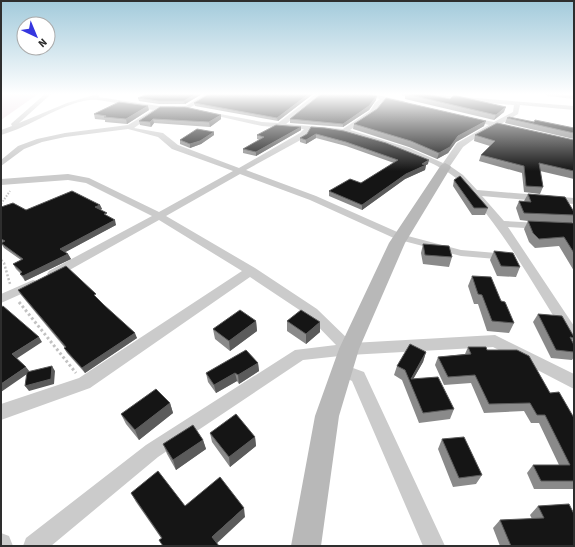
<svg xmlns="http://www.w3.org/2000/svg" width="575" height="547" viewBox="0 0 575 547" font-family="'Source Sans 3',sans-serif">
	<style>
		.green { fill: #ebdbe3 }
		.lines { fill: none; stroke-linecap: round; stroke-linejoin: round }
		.path-far2 { stroke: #c2c2c2; stroke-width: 2; stroke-dasharray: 1.5 1.5; stroke-linecap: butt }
		.path-far1 { stroke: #c2c2c2; stroke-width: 2.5; stroke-dasharray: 2 2; stroke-linecap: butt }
		.path { stroke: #c2c2c2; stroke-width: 3; stroke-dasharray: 2.5 2.5; stroke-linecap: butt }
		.street { fill: #cbcbcb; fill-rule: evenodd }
		.secondary { fill: #b8b8b8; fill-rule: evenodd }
		.wall { fill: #8a8a8a }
		.shaded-wall { fill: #5b5b5b }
		.building { fill: #151515; stroke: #5b5b5b }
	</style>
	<rect width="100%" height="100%" fill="#fff"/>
	<path class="green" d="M1,94H38L1,120Z"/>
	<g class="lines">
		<path class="path-far2" d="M1,204L10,191"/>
		<path class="path-far1" d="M1,260L4,263L10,284"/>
		<path class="path" d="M19,302L76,373"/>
		<path class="street" d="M45,94H51L19,123L67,103L97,94L100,96L98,97L159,106H174L177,108C164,118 108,98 89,100C60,104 30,127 1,135V130L12,126L11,124L12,123Z
			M205,94H212L188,109L183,108Z
			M316,94H323L286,124L343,129L370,111L375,103L380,99L361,94H373L404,101L405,102L402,104L386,100L380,105L375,113L350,130L409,148L443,163L457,143L489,125L468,119V117L494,122L513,112L514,105L403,96L400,94H425L574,106V110L520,105L518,114L501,124L513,127V129L496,126L474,139L463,147L450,166L463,175L477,190L574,198V204L482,196L504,221L574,225V231L508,227L574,326V342L569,341C539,294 512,244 476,201C470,194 464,185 456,178C427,154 348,132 311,129L306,137L246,170L316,196L404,235L461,250L508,254L512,255L514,257L512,259L508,260L461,256L396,239L310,200L240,174L166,216L255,268L317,309L352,343L495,335L574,374V389L493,347L349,355L303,360L158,457L51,546H23L26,538L146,445L295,350L336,345L307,315L250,277L90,388L1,420V404L79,378L242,271L159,220L57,277H49L47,274L49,271L152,216L86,183L68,180L1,185V179L68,174L89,178L159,212L233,171L172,149L158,137L128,129L65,137L42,142L24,149L1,166V160L18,146L37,139L65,133L128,125L153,110L155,111V113L134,128L163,133L178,145L239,168L300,133L304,129L262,126L204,113V111L262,122L278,123Z
			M545,94L574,95V99L548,96Z
			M33,280L37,281L39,284L37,287L1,303V294Z
			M342,364L364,372L445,546H423L352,381L337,374L334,370L337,366Z
			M1,533L9,536L13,546H1Z"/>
		<path class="secondary" d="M445,163L449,165L451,167L405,243L359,349L339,416L321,546H291L315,416L339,349L389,243L441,165Z"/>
	</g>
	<path class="wall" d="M202,94L185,104H159L139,101L138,98Z
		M313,94L278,121L195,106L194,103Z
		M405,94L504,112L494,120L405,99Z
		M376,100L369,110L343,127L290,123V119Z
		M160,107L221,119L210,127L154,123L151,127L140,125L139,121Z
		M149,110L127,124L105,122V120L95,119L94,114Z
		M507,118L574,128V139L505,123Z
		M354,124L484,126L456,142L448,153L437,159L409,147L353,129Z
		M301,127V130L256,156L243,153V149L260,140L257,139V135Z
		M311,127L428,164L426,165L425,170L405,179L362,210L329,196V191L361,183L394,163L346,146L316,138L306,144L300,142V138L307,134Z
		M214,135L201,144L190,148L180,144V140Z
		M475,135L574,140V179L540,171L543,187L540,194L524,192L522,173L479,161L481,155L490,146L474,141Z
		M454,180L488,208L485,215H472L453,186Z
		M528,194L574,212V220L572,223H574V271L559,246L535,248L529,242L524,229L528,221L520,220L516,208L519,201H524Z
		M100,205L102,209L100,210L116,225L65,252L68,254L71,259L25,281L23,278L20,274V273L16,269L13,264L21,260L4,248L1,243H2L1,242V207L26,210Z
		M423,244L452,257L449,267L423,264L421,253Z
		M494,251L520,267L516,277L497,276L490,260Z
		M472,276L501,301L514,323L509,333L487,331L478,304H474L468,286Z
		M18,290L98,299L137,338L85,373L67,353L64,348H65L21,295Z
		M538,314L574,337V338L572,341L574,345V357L572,360L551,358L533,322Z
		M256,321L257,331L230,351L215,339L213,329Z
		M287,321L320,322V332L306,344L287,331Z
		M468,347L487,350L550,393L574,418V489H534L527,473L533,465H559L539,423H531L524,411L484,413L471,383L444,385L435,365L438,357L465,354Z
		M426,352L423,362L413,379L454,409L450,419L419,423L402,380L394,375L397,366Z
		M258,363L259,371L239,384L237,381L216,393L208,382L206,373Z
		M170,403L173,413L139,440L126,424L121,414Z
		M210,433L255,437L256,446L230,467L212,442Z
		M442,439L482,475L476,484L453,487L438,449Z
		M203,440L206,449L176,470L167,454L163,444Z
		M131,493L185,506L245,517L161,538L136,502Z
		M538,506L574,546H500L493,528L500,520L532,519L530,515Z"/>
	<path class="shaded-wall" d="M196,94H202L185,104L184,101Z
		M309,94H313L278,121L277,118Z
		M377,96L376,100L369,110L343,127V124Z
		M148,106L149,110L127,124L126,119Z
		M506,107L504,112L494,120L496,115Z
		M221,115V119L210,127L209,122Z
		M153,119L154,123L151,127L150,122Z
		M486,121L484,126L456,142L448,153L437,159L439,153L458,136Z
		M301,127V130L256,156V152Z
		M214,132V135L201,144L190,148V144Z
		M316,134V138L306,144V140Z
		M429,160L428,164L421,168L426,165L425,170L405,179L362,210V205L406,174Z
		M100,205L102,209L97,211L95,207Z
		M115,220L116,225L62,254L60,249Z
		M68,254L71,259L25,281L23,276Z
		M256,321L257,331L230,351L229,341Z
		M320,322V332L306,344V334Z
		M135,333L137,338L85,373L82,368Z
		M39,337L42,342L16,359L12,354Z
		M426,352L423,362L411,383V379Z
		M258,363L259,371L239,384L238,375Z
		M52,366L55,371L54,384L29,391L25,386Z
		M26,367L30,372L1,392V384Z
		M235,373L237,381L216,393L214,385Z
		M170,403L173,413L139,440L135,430Z
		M255,437L256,446L230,467L229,457Z
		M203,440L206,449L176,470L173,460Z
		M244,508L245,517L215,545L212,537Z"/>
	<path class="building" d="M147,94H196L184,101H158L138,98Z
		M209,94H309L277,118L194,103Z
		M321,94H367L377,96L369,106L343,124L290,119Z
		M406,94H426L450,99L453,96H457L506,107L496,115Z
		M386,98L486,121L458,136L450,147L439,153L411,141L354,124L377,109Z
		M119,102L148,106L126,119L104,117L106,116L94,114Z
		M160,107H185L221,115L209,122L153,119L150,122L139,121Z
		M509,117L534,122L535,120L574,128V133L507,118Z
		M497,123L574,140V171L539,163L543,187L526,186L524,166L481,155L495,141L475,135Z
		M276,125L301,127L256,152L243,149L264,137L257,135Z
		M311,127L325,128L344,131L386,143L429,160L422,164L426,165L406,174L362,205L329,191L350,179L361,183L398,160L346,142L316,134L306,140L300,138L307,134Z
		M197,129L214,132L200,141L190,144L180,140Z
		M460,176L488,208H474L454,180Z
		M72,191L100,205L95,207L107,213L104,214L115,220L60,249L68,254L23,276L20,274L22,272L13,264L23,259L1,243L5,241L1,239V207L13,203L26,210Z
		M528,194L565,197L574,212V215L524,213L519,201L531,202Z
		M528,221L574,223V253L564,237L539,239L533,233Z
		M423,244L449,246L452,257L425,255Z
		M494,251L513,253L520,267L501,266Z
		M66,266L96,294L94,295L104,305L135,333L82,368L64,348L66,347L18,290Z
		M472,276L491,277L501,301L505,302L514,323L492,321L482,295L478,294Z
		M3,306L39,337L12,354L26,367L1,384V307Z
		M240,310L256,321L229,341L213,329Z
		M301,310L320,322L306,334L287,321Z
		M538,314L562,316L574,337V338L570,337L574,345V352L556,350Z
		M410,344L426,352L411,379L438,377L454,409L423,413L405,370L397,366Z
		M468,347H486L487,350H517L529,356L550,393L559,392L574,418V481H541L533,465H570L545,415H537L530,403L489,404L475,375L448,377L438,357L471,354Z
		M246,350L258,363L238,375L235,373L214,385L206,373Z
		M52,366L51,379L25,386L27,372Z
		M156,389L170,403L135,430L121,414Z
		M236,414L255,437L229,457L210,433Z
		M193,425L203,440L173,460L163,444Z
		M464,437L482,475L459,478L442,439Z
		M158,471L185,506L220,477L244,508L212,537L219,546H163L159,540L162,538L131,493Z
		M569,504L574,514V546H511L500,520L544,518L538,506Z"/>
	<linearGradient id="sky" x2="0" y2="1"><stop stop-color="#a2cadb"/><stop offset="0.55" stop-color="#fff"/><stop offset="1" stop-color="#fff" stop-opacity="0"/></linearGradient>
	<rect width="575" height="171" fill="url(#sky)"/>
	<rect width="575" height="547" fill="none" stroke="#2e2e2e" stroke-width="4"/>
	<g transform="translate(36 36) rotate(136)"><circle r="19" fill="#ffffff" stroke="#ababab"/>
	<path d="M0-3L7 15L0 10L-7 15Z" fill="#3536df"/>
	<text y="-6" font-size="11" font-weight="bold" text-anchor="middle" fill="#2e2e2e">N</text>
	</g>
</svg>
